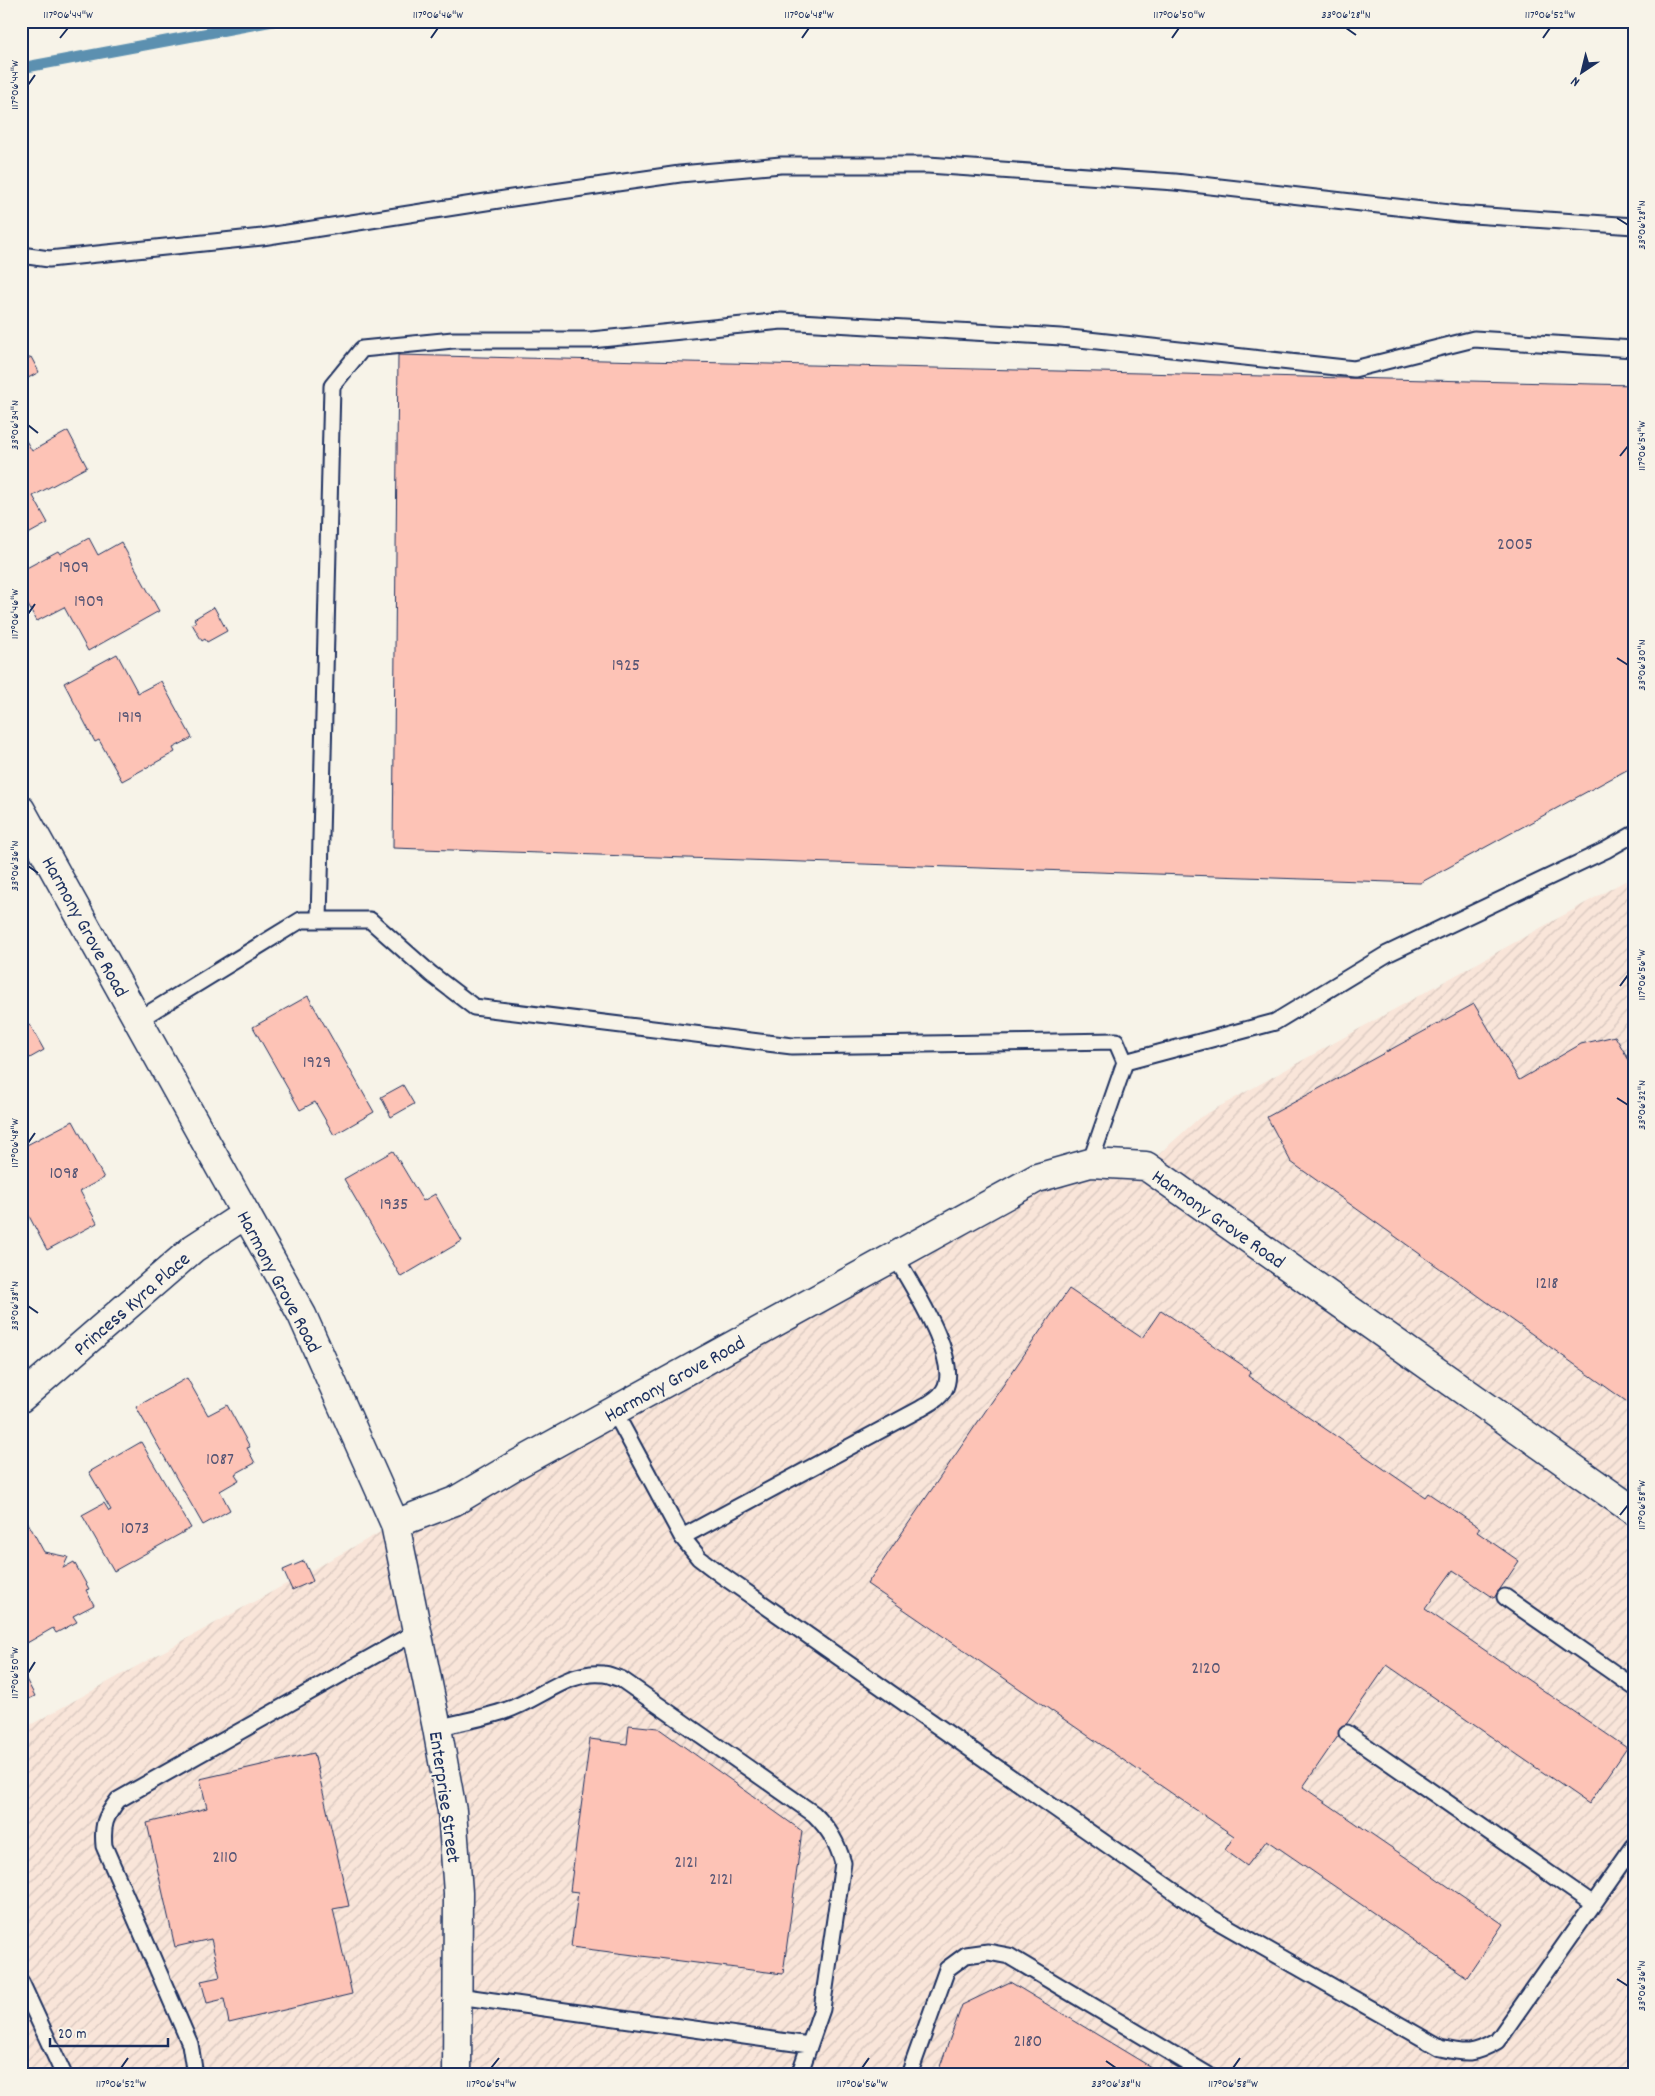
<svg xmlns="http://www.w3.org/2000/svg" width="1655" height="2096" viewBox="0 0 1655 2096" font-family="Dekko,sans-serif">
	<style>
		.industrial { fill: url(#industrial-furrows) }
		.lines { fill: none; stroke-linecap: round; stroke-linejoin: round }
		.stream { stroke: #5b90b0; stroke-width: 11 }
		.building { fill: #fdc3b6; stroke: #1b2f5e }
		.lane-casing { stroke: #1b2f5e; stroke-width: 19 }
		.street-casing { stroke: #1b2f5e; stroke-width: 31 }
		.secondary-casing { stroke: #1b2f5e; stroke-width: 31 }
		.lane { stroke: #f7f3e8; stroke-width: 15 }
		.street { stroke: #f7f3e8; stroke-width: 28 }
		.secondary { stroke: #f7f3e8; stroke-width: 28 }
		.ticks { fill: none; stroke: #1b2f5e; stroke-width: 2 }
		.labels { text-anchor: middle; stroke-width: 4; stroke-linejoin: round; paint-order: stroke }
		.number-label { font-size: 18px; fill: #545474 }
		.street-label { font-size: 20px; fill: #1b2f5e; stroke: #f7f3e8 }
		.neatline { fill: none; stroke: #1b2f5e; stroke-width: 2 }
		.ticks-label { font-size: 12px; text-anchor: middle; fill: #1b2f5e }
	</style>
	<defs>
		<pattern id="industrial-furrows" width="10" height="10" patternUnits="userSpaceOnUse" patternTransform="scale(1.25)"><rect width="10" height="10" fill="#f9e5d9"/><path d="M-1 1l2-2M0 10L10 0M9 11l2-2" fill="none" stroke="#d5c5bd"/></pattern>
	</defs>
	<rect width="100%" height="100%" fill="#f7f3e8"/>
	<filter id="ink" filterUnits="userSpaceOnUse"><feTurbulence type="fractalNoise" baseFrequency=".02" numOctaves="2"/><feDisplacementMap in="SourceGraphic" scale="10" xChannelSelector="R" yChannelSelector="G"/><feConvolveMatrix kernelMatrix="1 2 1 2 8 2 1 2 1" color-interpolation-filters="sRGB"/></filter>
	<g filter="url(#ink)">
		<path class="industrial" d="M1634,876V2075H21V1730L395,1524L1037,1178L1146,1166L1199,1118Z"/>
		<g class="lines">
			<path class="stream" d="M21,68L273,21"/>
		</g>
		<path class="building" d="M398,355L1634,385V766L1420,883L393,848Z
			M31,357L39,372L21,382V363Z
			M68,431L87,467L33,496L48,523L21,538V432L32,451Z
			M89,538L98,555L121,542L159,611L88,651L64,607L37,621L21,593V571L58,551L60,554Z
			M214,607L227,631L207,642L205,639L202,641L192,624L196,622L194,619Z
			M117,654L138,693L161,681L192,738L173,748L175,752L122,781L99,740L95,742L64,683Z
			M308,996L374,1112L334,1135L315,1102L300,1110L253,1027Z
			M1474,1004L1519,1080L1581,1044L1615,1036L1634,1069V1402L1630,1404L1291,1162L1267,1117Z
			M30,1025L44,1050L21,1063V1030Z
			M403,1085L414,1104L391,1117L381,1097Z
			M73,1121L104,1178L80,1191L97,1223L47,1250L21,1201V1148Z
			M393,1151L423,1201L435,1194L462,1241L401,1277L344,1179Z
			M1069,1289L1142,1338L1161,1310L1251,1371L1248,1376L1425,1497L1428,1493L1480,1528L1477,1532L1519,1561L1494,1598L1453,1570L1425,1609L1627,1748L1589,1804L1387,1665L1303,1787L1503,1924L1467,1977L1267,1840L1247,1866L1225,1850L1234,1836L867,1584Z
			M187,1378L208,1415L227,1405L250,1447L247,1448L255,1463L235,1474L239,1480L220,1491L230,1510L203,1525L136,1407Z
			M141,1442L191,1528L114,1571L82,1515L104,1503L109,1511L111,1510L89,1472Z
			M27,1521L44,1552L68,1557L63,1568L74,1562L89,1589L86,1590L94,1605L73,1616L77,1622L56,1633L53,1628L27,1643L21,1633V1524Z
			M304,1561L313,1581L292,1590L283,1570Z
			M21,1670L35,1696L21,1703Z
			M629,1725L658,1728L802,1831L783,1974L571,1947L578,1892L570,1891L590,1739L627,1744Z
			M314,1753L349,1906L333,1909L352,1994L229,2023L224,1999L207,2003L201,1981L220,1977L211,1939L175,1947L147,1823L207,1808L200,1779Z
			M1010,1982L1164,2075H937L962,2005Z"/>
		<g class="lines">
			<g class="lane-casing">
				<path id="lane" d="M21,255L49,259L262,237L505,199L680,174L781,165H928L1175,182L1458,214L1634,226
					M319,920L332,386L362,349L453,340H591L782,321L1061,337L1354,369L1474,339L1634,349
					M138,1020L301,920H370L431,974L474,1007L792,1046L1116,1041L1125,1062L1090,1163
					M1125,1062L1275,1022L1387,954L1606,850L1634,834
					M614,1411L682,1537L699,1558L720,1574L1212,1918L1440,2048C1467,2054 1473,2055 1497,2041L1634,1846
					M682,1537L920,1409C929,1404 939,1399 944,1390C962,1361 910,1283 895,1256
					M1505,1597L1634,1687
					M437,1728C460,1722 485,1718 507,1710C538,1700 569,1670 603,1674C609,1674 615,1678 621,1679L814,1814C829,1829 837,1842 843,1863L822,2009L799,2075
					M1347,1733L1593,1904
					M21,1982L64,2075
					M458,1996L809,2045
					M195,2075L190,2044L104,1846C102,1825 105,1817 118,1800L416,1632
					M909,2075L947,1969L966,1955L988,1952L1009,1956L1208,2075"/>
			</g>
			<g class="street-casing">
				<path id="street" d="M21,1398L194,1248L246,1214"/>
			</g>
			<g class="secondary-casing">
				<path id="secondary" d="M21,810L302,1315L395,1524L437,1728L452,1811L458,1893L457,2075
					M395,1524L455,1501L514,1466L1037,1178L1090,1163L1146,1166L1634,1511"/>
			</g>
			<use href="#lane" class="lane"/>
			<use href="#street" class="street"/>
			<use href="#secondary" class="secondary"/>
		</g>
	</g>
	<path class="ticks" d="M1346,28L1356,35M60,38L68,28M431,38L438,28M802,38L809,28M1172,38L1179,28M1543,38L1550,28M28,85L35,75M1617,218L1628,225M28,425L38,433M1620,456L1628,446M28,614L35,604M1617,658L1628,665M28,866L38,873M1620,986L1628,975M1617,1098L1628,1105M28,1143L35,1133M28,1306L38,1313M1620,1515L1628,1505M28,1673L35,1662M1617,1979L1628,1986M1106,2061L1116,2068M121,2068L128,2058M491,2068L499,2058M862,2068L869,2058M1233,2068L1240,2058"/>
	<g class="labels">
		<g class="number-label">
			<text x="1515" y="549">2005</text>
			<text x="74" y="572">1909</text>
			<text x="89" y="606">1909</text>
			<text x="626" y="670">1925</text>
			<text x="130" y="722">1919</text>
			<text x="317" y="1067">1929</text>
			<text x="64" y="1178">1098</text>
			<text x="394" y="1209">1935</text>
			<text x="1547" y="1288">1218</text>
			<text x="220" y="1464">1087</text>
			<text x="135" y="1533">1073</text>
			<text x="1206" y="1673">2120</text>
			<text x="225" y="1862">2110</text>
			<text x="686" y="1867">2121</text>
			<text x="721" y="1884">2121</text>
			<text x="1028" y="2046">2180</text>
		</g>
		<g class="street-label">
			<text transform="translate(86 926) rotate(61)" y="7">Harmony Grove Road</text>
			<text transform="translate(1219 1218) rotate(35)" y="7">Harmony Grove Road</text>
			<text transform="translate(280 1281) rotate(62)" y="7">Harmony Grove Road</text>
			<text transform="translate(131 1303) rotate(-41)" y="7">Princess Kyra Place</text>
			<text transform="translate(674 1378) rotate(-29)" y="7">Harmony Grove Road</text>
			<text transform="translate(446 1797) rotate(82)" y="7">Enterprise Street</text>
		</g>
	</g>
	<rect width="1655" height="2096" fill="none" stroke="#f7f3e8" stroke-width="55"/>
	<g transform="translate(1582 72) rotate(215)" stroke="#f7f3e8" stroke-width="4" paint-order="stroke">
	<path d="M0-4L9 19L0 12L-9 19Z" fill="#1b2f5e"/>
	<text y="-8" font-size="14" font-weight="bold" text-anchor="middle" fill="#1b2f5e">N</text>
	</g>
	<path d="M50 2038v8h118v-8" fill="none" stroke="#1b2f5e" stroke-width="2.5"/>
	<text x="58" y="2038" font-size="15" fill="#1b2f5e" stroke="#f7f3e8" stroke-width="4" paint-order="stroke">20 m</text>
	<rect x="28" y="28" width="1600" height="2040" class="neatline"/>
	<g class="ticks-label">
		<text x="68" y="18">117°06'44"W</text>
		<text x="438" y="18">117°06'46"W</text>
		<text x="809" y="18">117°06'48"W</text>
		<text x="1179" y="18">117°06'50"W</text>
		<text x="1346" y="18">33°06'28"N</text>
		<text x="1550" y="18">117°06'52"W</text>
		<text transform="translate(14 85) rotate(-90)" y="4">117°06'44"W</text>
		<text transform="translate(1641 225) rotate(-90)" y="4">33°06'28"N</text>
		<text transform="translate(14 425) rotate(-90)" y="4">33°06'34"N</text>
		<text transform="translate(1641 446) rotate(-90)" y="4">117°06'54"W</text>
		<text transform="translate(14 614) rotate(-90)" y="4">117°06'46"W</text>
		<text transform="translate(1641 665) rotate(-90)" y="4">33°06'30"N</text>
		<text transform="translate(14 866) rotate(-90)" y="4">33°06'36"N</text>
		<text transform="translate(1641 975) rotate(-90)" y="4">117°06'56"W</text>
		<text transform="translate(1641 1105) rotate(-90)" y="4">33°06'32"N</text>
		<text transform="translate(14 1143) rotate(-90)" y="4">117°06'48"W</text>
		<text transform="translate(14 1306) rotate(-90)" y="4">33°06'38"N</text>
		<text transform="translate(1641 1505) rotate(-90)" y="4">117°06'58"W</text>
		<text transform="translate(14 1673) rotate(-90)" y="4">117°06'50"W</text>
		<text transform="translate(1641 1986) rotate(-90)" y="4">33°06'36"N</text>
		<text x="121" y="2087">117°06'52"W</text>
		<text x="491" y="2087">117°06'54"W</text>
		<text x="862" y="2087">117°06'56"W</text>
		<text x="1116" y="2087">33°06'38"N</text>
		<text x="1233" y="2087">117°06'58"W</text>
	</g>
</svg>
